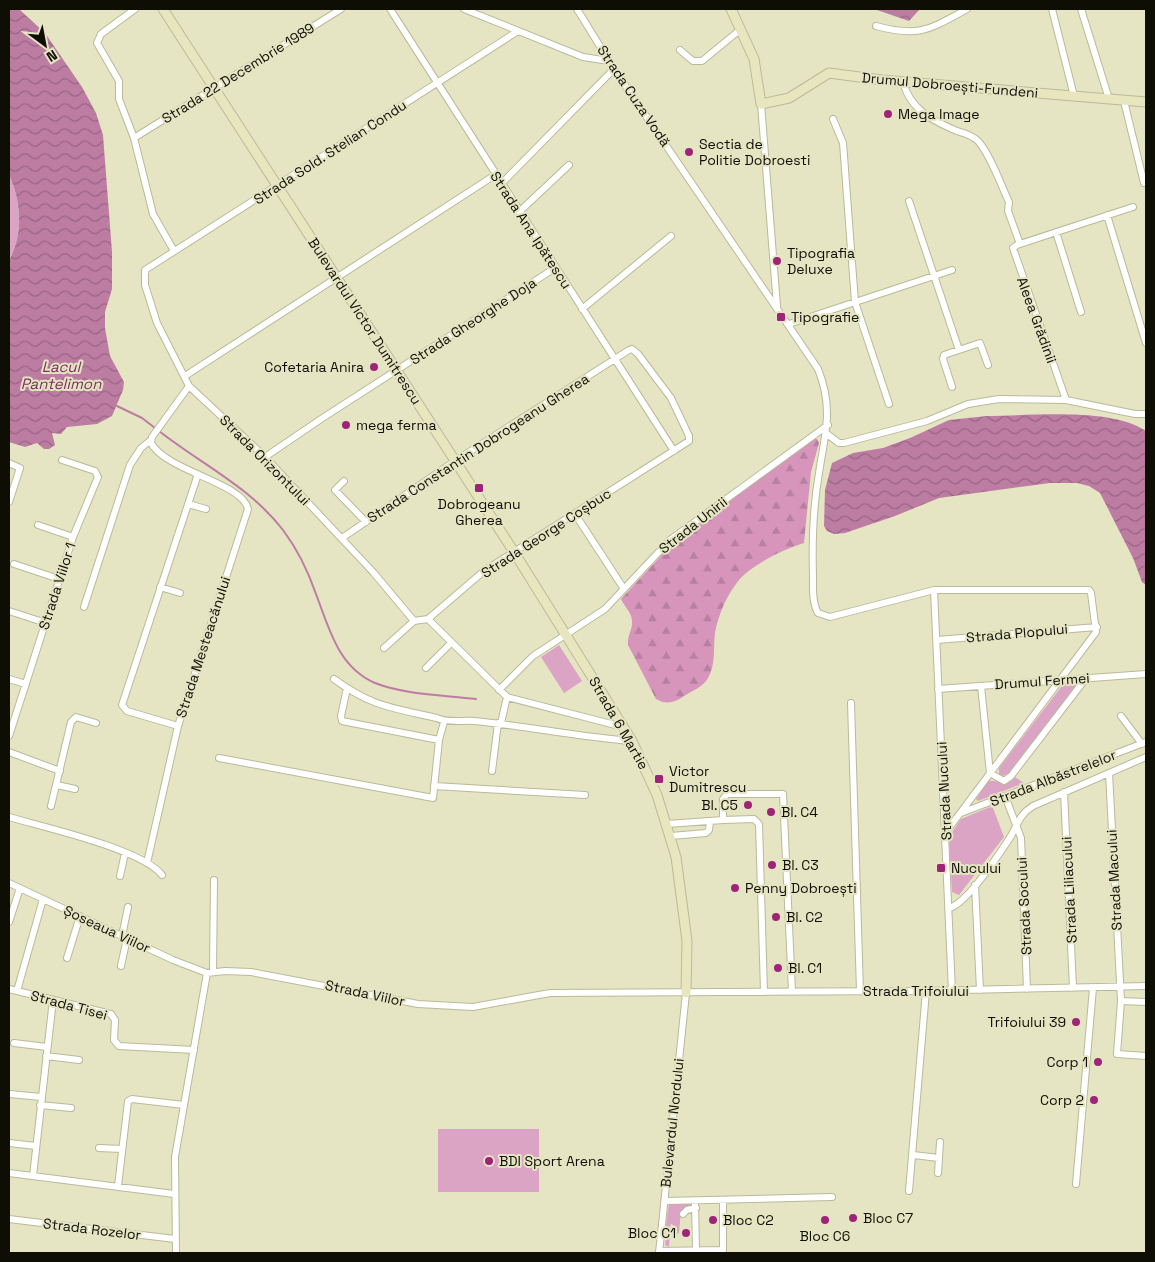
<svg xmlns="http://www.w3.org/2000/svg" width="1155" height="1262" viewBox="0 0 1155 1262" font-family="'Space Grotesk',sans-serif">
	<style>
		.grass { fill: #dba3c4 }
		.forest { fill: url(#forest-firs) }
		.water { fill: url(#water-waves) }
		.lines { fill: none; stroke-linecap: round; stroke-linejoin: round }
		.stream { stroke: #bd7da3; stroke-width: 2 }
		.street-casing { stroke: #baba9a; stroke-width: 8 }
		.secondary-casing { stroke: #baba9a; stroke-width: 11 }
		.street { stroke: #fff; stroke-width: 6 }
		.secondary { stroke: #e8e6bf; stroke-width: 9 }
		.poi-dot { fill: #9e2379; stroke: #e5e5c3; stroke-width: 2 }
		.labels { text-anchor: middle; stroke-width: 4; stroke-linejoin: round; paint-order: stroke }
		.street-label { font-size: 14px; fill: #0e0e04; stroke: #e5e5c3 }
		.poi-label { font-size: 14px; fill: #0e0e04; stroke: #e5e5c3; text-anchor: start }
		.water-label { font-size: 15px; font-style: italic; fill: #7c2e61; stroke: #e5e5c3 }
	</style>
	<defs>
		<pattern id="forest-firs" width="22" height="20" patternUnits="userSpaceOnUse" patternTransform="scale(1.25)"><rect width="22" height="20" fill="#d795bc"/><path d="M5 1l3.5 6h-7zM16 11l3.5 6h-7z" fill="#b77fa0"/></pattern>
		<pattern id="water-waves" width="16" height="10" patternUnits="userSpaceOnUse" patternTransform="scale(1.25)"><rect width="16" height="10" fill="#bd7da3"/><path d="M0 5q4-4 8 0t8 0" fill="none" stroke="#986583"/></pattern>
	</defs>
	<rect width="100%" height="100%" fill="#e5e5c3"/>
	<path class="grass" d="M9,175C21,200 24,234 9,259Z
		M559,645L582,681L564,693L541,657Z
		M1079,681L1009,773L1003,776L999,775V768L1065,682Z
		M1015,777L1024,783L978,801L976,799L988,781C999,779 1006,789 1015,777Z
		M990,807L993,808L1004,837L959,895L952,892L949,837L961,819Z
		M438,1129H539V1192H438Z
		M673,1201L675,1204L692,1201V1204L681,1211L679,1233L670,1234L669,1247L665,1245L666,1235L669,1231L670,1234L674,1231L675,1226L671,1224L670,1227L666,1226L669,1202Z"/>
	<path class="forest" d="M813,439H817L819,443L811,472L804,543C784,549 748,566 736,584C726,597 718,616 715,633C713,648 716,664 708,678C703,687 692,691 684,696C675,703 666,705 656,699L628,645C627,636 633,629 632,621C632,613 624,606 621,599L671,545Z"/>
	<path class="water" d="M9,9L20,10L45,33L82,87L96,113L103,135L112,252V289L105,312V328L110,356L124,382L123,390L112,416L97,424L67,427L61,434L52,433L55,445L49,449H44L37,443L25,447L9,442V260C24,234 21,200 9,175Z
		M874,9H920L909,21Z
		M987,416C1031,416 1110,407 1146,431V585L1142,582L1133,558L1100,493L1089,486L1077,483H1050L939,498L895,516L845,533L834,534L827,531L824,526L825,490L832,463L853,453L883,448L910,438L949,420Z"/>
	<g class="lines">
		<path class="stream" d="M117,406L142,418L155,428
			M159,431C201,464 250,487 283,530C298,550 308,571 316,594C329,628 338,667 375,683C406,695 443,695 476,699"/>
		<g class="street-casing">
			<path id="street" d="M135,9L101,34L97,43L119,81V99L134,138L153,214L174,251
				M390,9L674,451
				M464,9L583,57L609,61
				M577,9L614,69L818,369C834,409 825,433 819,473C813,507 812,542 813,576C813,588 812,602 818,613L830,617L934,590H1089L1091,593L1096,632L946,832
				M1052,9L1074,96
				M1081,9L1109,99
				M876,26C920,38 930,29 967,9
				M680,50L693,61H702L741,29
				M903,81C909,109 933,121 957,131C964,133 972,135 978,141C990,154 1001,185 1009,202L1008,211L1020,244
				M1124,101L1144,183
				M761,104L777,306
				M833,119L843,143L855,302L889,404
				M134,138L341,9
				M501,184L614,69
				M909,201L959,350
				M519,212L569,165
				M1107,215L1146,343
				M1056,232L1081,312
				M582,309L671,236
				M789,324L952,270
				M185,376L495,175
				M952,387L943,359L944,355L980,343L988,365
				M1066,400L1013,248L1017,245L1133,207
				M827,434L839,443H844L927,421L968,404L999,399L1066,400L1135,414H1146
				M265,457L321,419L555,268
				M9,463L20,468L9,502
				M344,481L335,490L366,522
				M188,504L206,509
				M575,514L624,589
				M38,525L73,537
				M342,538L455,461L629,350L632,349L638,354L671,398L689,436V441L484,571L428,619L414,621L373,572L265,457L189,386L157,323L145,285V270L518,31
				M14,564L59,579
				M160,587L180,593
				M934,590L952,991
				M84,607L130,465L141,448L151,440
				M9,611L46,623
				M428,619L507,697L623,727
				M937,640L1097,627
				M384,648L414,621
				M426,668L451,643
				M9,679L26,684
				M334,679C372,707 393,708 437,718C446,723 463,720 474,721C527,726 579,737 632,741
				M981,686L990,773L1004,781L1011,776L1087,677
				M347,688L341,716L342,721L439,740
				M938,689L1146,674
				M499,690L533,656L605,609L670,540L828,425
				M851,703L860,991
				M1121,716L1142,744
				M501,723L507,697
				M178,726L127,711L122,705L198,474
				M9,736L73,537L98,477L95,471L62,460
				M9,752L60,771
				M219,758L433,798L439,740L444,722
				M492,771L498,723
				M1109,773L1121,1001L1117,1054L1146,1056
				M57,785L75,789
				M434,786L585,795
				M1064,792L1073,988
				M1005,796L1021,838L1027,989
				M51,806L71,722L76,717L96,723
				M961,813L1146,742
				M9,817C43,827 142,849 162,875
				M667,824L723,820
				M671,836L706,833L709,830L710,821
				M147,863L178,726L248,509C243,483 166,471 151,443L152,437L189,386
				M120,876L125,853
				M9,883L173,960L207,973
				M975,885L980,990
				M949,908C967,904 1000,853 1011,836C1018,823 1020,814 1033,806L1146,757
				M9,922L20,888
				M122,936L128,907
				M67,958L80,916
				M121,966L127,938
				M213,971L214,880
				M207,973L225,971L251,972L418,1004L473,1007L550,993L919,991L1146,986
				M9,989L111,1014L115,1020L114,1040L119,1046L194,1050
				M17,991L43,899
				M764,992L759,824L754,819L723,820V799L727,794H783L792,991
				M1121,1001L1146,1002
				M14,1043L47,1047
				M46,1056L79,1060
				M10,1094L41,1097
				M40,1105L71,1108
				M9,1143L36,1146
				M99,1148L122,1149
				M913,1155L939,1158
				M9,1173L174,1194
				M938,1173L940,1142
				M33,1176L53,1000
				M1076,1184L1093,988
				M118,1186L128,1101L132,1099L184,1105
				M909,1191L926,991
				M665,1201L832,1197
				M695,1202L696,1251
				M683,1214L687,1210L696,1208
				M9,1219L175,1239
				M659,1251L723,1250V1201
				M176,1253L175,1157L207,973
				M659,1253L686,993"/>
		</g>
		<g class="secondary-casing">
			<path id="secondary" d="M163,9L514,552L632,741L657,795L676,857L687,941L686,993
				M731,9L754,59L761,104L789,98L829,73L882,80L1146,102"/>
		</g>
		<use href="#street" class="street"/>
		<use href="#secondary" class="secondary"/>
	</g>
	<g class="poi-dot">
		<circle cx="888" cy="114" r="5"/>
		<circle cx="689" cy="152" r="5"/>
		<circle cx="777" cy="261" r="5"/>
		<rect x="776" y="312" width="10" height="10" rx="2.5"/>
		<circle cx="374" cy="367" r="5"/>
		<circle cx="346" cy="425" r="5"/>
		<rect x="474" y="483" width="10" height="10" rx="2.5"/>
		<rect x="654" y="774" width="10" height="10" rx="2.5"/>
		<circle cx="748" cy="805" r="5"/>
		<circle cx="771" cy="812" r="5"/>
		<circle cx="772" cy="865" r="5"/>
		<rect x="936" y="863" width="10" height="10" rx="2.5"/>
		<circle cx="735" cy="888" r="5"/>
		<circle cx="776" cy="917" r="5"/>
		<circle cx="778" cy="968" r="5"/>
		<circle cx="1076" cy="1022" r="5"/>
		<circle cx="1098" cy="1062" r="5"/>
		<circle cx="1094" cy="1100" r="5"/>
		<circle cx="489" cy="1161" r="5"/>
		<circle cx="853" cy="1218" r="5"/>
		<circle cx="713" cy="1220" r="5"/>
		<circle cx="825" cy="1220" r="5"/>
		<circle cx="686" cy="1233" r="5"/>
	</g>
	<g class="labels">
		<g class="street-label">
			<text transform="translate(238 73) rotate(-32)" y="5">Strada 22 Decembrie 1989</text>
			<text transform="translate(950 85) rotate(5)" y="5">Drumul Dobroești-Fundeni</text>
			<text transform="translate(634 96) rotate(56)" y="5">Strada Cuza Vodă</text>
			<text transform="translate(330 152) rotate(-33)" y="5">Strada Sold. Stelian Condu</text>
			<text transform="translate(531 230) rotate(57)" y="5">Strada Ana Ipătescu</text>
			<text transform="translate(1037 320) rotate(70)" y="5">Aleea Grădinii</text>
			<text transform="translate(365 321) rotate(57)" y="5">Bulevardul Victor Dumitrescu</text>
			<text transform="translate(473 321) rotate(-33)" y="5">Strada Gheorghe Doja</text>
			<text transform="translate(478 448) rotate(-33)" y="5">Strada Constantin Dobrogeanu Gherea</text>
			<text transform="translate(265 460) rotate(45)" y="5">Strada Orizontului</text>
			<text transform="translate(693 525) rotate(-38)" y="5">Strada Unirii</text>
			<text transform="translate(546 533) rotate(-33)" y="5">Strada George Coșbuc</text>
			<text transform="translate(57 586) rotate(-72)" y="5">Strada Viilor 1</text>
			<text transform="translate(1017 633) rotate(-5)" y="5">Strada Plopului</text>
			<text transform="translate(203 647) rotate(-72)" y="5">Strada Mesteacănului</text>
			<text transform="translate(1042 681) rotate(-4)" y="5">Drumul Fermei</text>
			<text transform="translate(619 723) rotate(60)" y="5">Strada 6 Martie</text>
			<text transform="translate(1053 778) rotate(-21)" y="5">Strada Albăstrelelor</text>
			<text transform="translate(944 791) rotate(-93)" y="5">Strada Nucului</text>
			<text transform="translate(1114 880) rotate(-93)" y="5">Strada Macului</text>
			<text transform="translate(1069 890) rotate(-93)" y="5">Strada Liliacului</text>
			<text transform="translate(1024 906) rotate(-93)" y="5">Strada Socului</text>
			<text transform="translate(107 929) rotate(25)" y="5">Șoseaua Viilor</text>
			<text x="916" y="996">Strada Trifoiului</text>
			<text transform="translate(365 993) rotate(12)" y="5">Strada Viilor</text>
			<text transform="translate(69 1005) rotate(15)" y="5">Strada Tisei</text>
			<text transform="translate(672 1123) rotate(-84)" y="5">Bulevardul Nordului</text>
			<text transform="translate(92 1229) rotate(7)" y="5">Strada Rozelor</text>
		</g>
		<g class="poi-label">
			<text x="898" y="119">Mega Image</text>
			<text x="699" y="149">Sectia de<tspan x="699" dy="16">Politie Dobroesti</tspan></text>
			<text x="787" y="258">Tipografia<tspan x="787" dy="16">Deluxe</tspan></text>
			<text x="791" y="322">Tipografie</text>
			<text x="364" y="372" text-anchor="end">Cofetaria Anira</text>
			<text x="356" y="430">mega ferma</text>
			<text x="479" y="509" text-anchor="middle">Dobrogeanu<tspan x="479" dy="16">Gherea</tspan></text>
			<text x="669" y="776">Victor<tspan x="669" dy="16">Dumitrescu</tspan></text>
			<text x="738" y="810" text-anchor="end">Bl. C5</text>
			<text x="781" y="817">Bl. C4</text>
			<text x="782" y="870">Bl. C3</text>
			<text x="951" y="873">Nucului</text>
			<text x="745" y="893">Penny Dobroești</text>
			<text x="786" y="922">Bl. C2</text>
			<text x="788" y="973">Bl. C1</text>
			<text x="1066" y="1027" text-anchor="end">Trifoiului 39</text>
			<text x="1088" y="1067" text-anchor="end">Corp 1</text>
			<text x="1084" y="1105" text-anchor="end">Corp 2</text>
			<text x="499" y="1166">BDI Sport Arena</text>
			<text x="863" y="1223">Bloc C7</text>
			<text x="723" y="1225">Bloc C2</text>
			<text x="676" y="1238" text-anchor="end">Bloc C1</text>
			<text x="825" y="1241" text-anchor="middle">Bloc C6</text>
		</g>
		<g class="water-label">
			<text x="61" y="372">Lacul<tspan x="61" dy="17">Pantelimon</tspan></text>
		</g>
	</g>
	<rect width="1155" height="1262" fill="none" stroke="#0e0e04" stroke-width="20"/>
	<g transform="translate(45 45) rotate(148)" stroke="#e5e5c3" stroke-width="4" paint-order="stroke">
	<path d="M0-4L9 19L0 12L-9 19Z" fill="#0e0e04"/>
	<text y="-8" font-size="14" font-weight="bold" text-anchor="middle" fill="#0e0e04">N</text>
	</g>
</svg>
